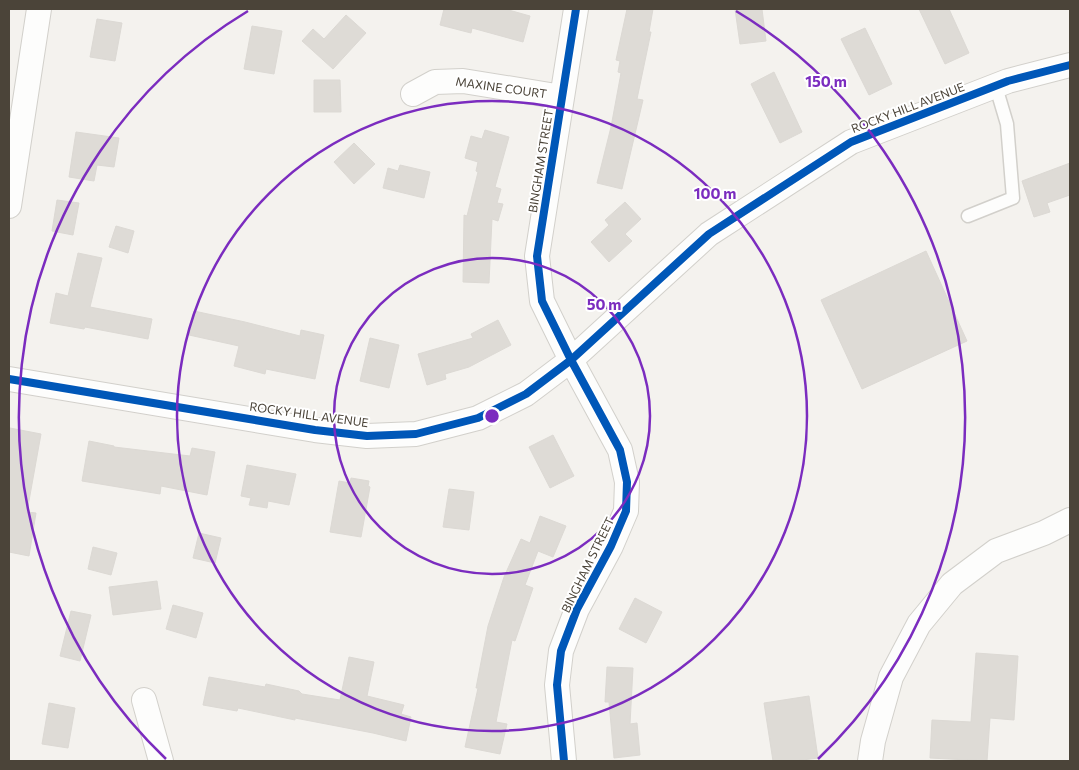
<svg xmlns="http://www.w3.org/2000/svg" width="1079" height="770" viewBox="0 0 1079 770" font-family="Commissioner,sans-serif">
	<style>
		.building { fill: #dedbd6; stroke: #dcd9d4 }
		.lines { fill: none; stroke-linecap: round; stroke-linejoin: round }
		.service-casing { stroke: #d2d0cb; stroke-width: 15 }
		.minor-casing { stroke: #d2d0cb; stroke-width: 26 }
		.service { stroke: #fdfdfc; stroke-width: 12 }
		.minor { stroke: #fdfdfc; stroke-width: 24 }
		.cycleway-casing { stroke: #fff; stroke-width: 11 }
		.cycleway { stroke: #0057b8; stroke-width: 8 }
		.ring { fill: none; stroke: #7b2cbf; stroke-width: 2.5 }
		.labels { text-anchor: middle; stroke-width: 4; stroke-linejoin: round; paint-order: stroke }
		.street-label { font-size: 12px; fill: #4b4439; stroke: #fff }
		.centre { fill: #7b2cbf; stroke: #fff; stroke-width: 2.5 }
		.ring-label { font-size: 15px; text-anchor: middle; font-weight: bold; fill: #7b2cbf; stroke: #fff; stroke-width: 4; stroke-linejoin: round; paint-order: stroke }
	</style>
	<rect width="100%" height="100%" fill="#f4f2ee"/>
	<path class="building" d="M444,9H505L530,16L523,42L472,28L471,33L440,25Z
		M627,9H653L649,32H651L637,99L643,100L622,189L597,183L611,127L621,73L618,72L620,61L616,60Z
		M735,9H762L766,41L740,44Z
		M919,9H949L969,53L945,64Z
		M346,15L366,33L333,69L302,41L313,29L324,39Z
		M97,19L122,23L115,61L90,57Z
		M252,26L282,31L274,74L244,69Z
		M865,28L892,84L869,95L841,39Z
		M774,72L802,132L780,143L751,84Z
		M314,80H340L341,112H314Z
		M485,130L509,137L495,187L501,189L497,203L503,204L498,221L492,219L489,283L463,282L464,215L467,216L478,172L476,171L478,162L465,158L471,136L482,139Z
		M76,132L119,138L114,167L97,165L94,181L69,177Z
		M354,143L375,164L354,184L334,162Z
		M1070,163V195L1047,203L1050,212L1034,217L1022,181Z
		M400,165L430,172L424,198L383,188L388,168L398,171Z
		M57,200L79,203L73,235L52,231Z
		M625,202L641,219L625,234L632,241L609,262L591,242L609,225L605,220Z
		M116,226L134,231L128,253L109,247Z
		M926,251L967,341L862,389L821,300Z
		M78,253L102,258L90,307L152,319L148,339L85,327L84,329L50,323L56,293L68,296Z
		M194,311L245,322L300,336L301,330L324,335L315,379L266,369L265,374L234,366L239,346L189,335Z
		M498,320L511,345L469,367L445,374L446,379L427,385L418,354L473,338L471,334Z
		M370,338L399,345L389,388L360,381Z
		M10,428L41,434L27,512L36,513L29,556L9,552V438Z
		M553,435L574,476L550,488L529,447Z
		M89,441L114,446V447L190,456L192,448L215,452L207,495L161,486L160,494L82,481Z
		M247,465L296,474L289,505L268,501L267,508L249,505L251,498L241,496Z
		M351,478L369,481L368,486L370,487L361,537L330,532L339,481L350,483Z
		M449,489L474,492L469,530L443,527Z
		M540,516L566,526L553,557L538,551L525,585L533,588L515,641L512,640L496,722L507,724L500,754L465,747L478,688H476L488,626L504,577L521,539L530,543Z
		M199,533L221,538L215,563L193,558Z
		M93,547L117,553L111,575L88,569Z
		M157,581L161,609L113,615L109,587Z
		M635,598L662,612L646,643L619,629Z
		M173,605L203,613L196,638L166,629Z
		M71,611L91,615L80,661L60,656Z
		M976,653L1018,656L1014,720L990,718L987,761L930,758L932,720L971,722Z
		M349,657L374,662L367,696L404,705L401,714L411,717L406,741L373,733L295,718V720L238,708L237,711L203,705L209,677L265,687L266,684L299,691L302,694L340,700Z
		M607,667L633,668L630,724L637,723L640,755L614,758L609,702H605Z
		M809,696L818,758L795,761H773L764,703Z
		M49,703L75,708L68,748L42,744Z"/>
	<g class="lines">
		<g class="service-casing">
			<path id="service" d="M968,216L1013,198L1007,124L996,87"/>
		</g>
		<g class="minor-casing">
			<path id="minor" d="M413,94L435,82L463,81L562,97
				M9,206L39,9
				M9,379L315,430L367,436L416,434L478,418L526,394L571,360L709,234L851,142L1008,81L1070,65
				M144,700L161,761
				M564,761L557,685L561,651L577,609L611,546L626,511L627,482L620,450L571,360L542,301L537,256L576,9
				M870,761L873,741L891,677L919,624L952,584L996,551L1044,533L1070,520"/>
		</g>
		<use href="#service" class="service"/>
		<use href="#minor" class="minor"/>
		<g class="cycleway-casing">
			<path id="cycleway" d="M9,379L315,430L367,436L416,434L478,418L526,394L571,360L709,234L851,142L1008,81L1070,65
				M564,761L557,685L561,651L577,609L611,546L626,511L627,482L620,450L571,360L542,301L537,256L576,9"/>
		</g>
		<use href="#cycleway" class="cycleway"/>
	</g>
	<g class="ring">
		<circle cx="492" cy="416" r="158"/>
		<circle cx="492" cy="416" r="315"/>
		<path d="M166 759A473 473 0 0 1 248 11M736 11A473 473 0 0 1 818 759"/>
	</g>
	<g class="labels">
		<g class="street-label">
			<text transform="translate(501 88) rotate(8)" y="4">MAXINE COURT</text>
			<text transform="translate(908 108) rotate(-21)" y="4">ROCKY HILL AVENUE</text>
			<text transform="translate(541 161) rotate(-81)" y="4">BINGHAM STREET</text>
			<text transform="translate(309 415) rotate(8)" y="4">ROCKY HILL AVENUE</text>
			<text transform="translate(588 565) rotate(-64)" y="4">BINGHAM STREET</text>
		</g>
	</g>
	<circle cx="492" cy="416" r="8" class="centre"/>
	<g class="ring-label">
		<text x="826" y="87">150 m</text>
		<text x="715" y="199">100 m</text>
		<text x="604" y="310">50 m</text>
	</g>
	<rect width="1079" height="770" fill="none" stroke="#4b4439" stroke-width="20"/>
</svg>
